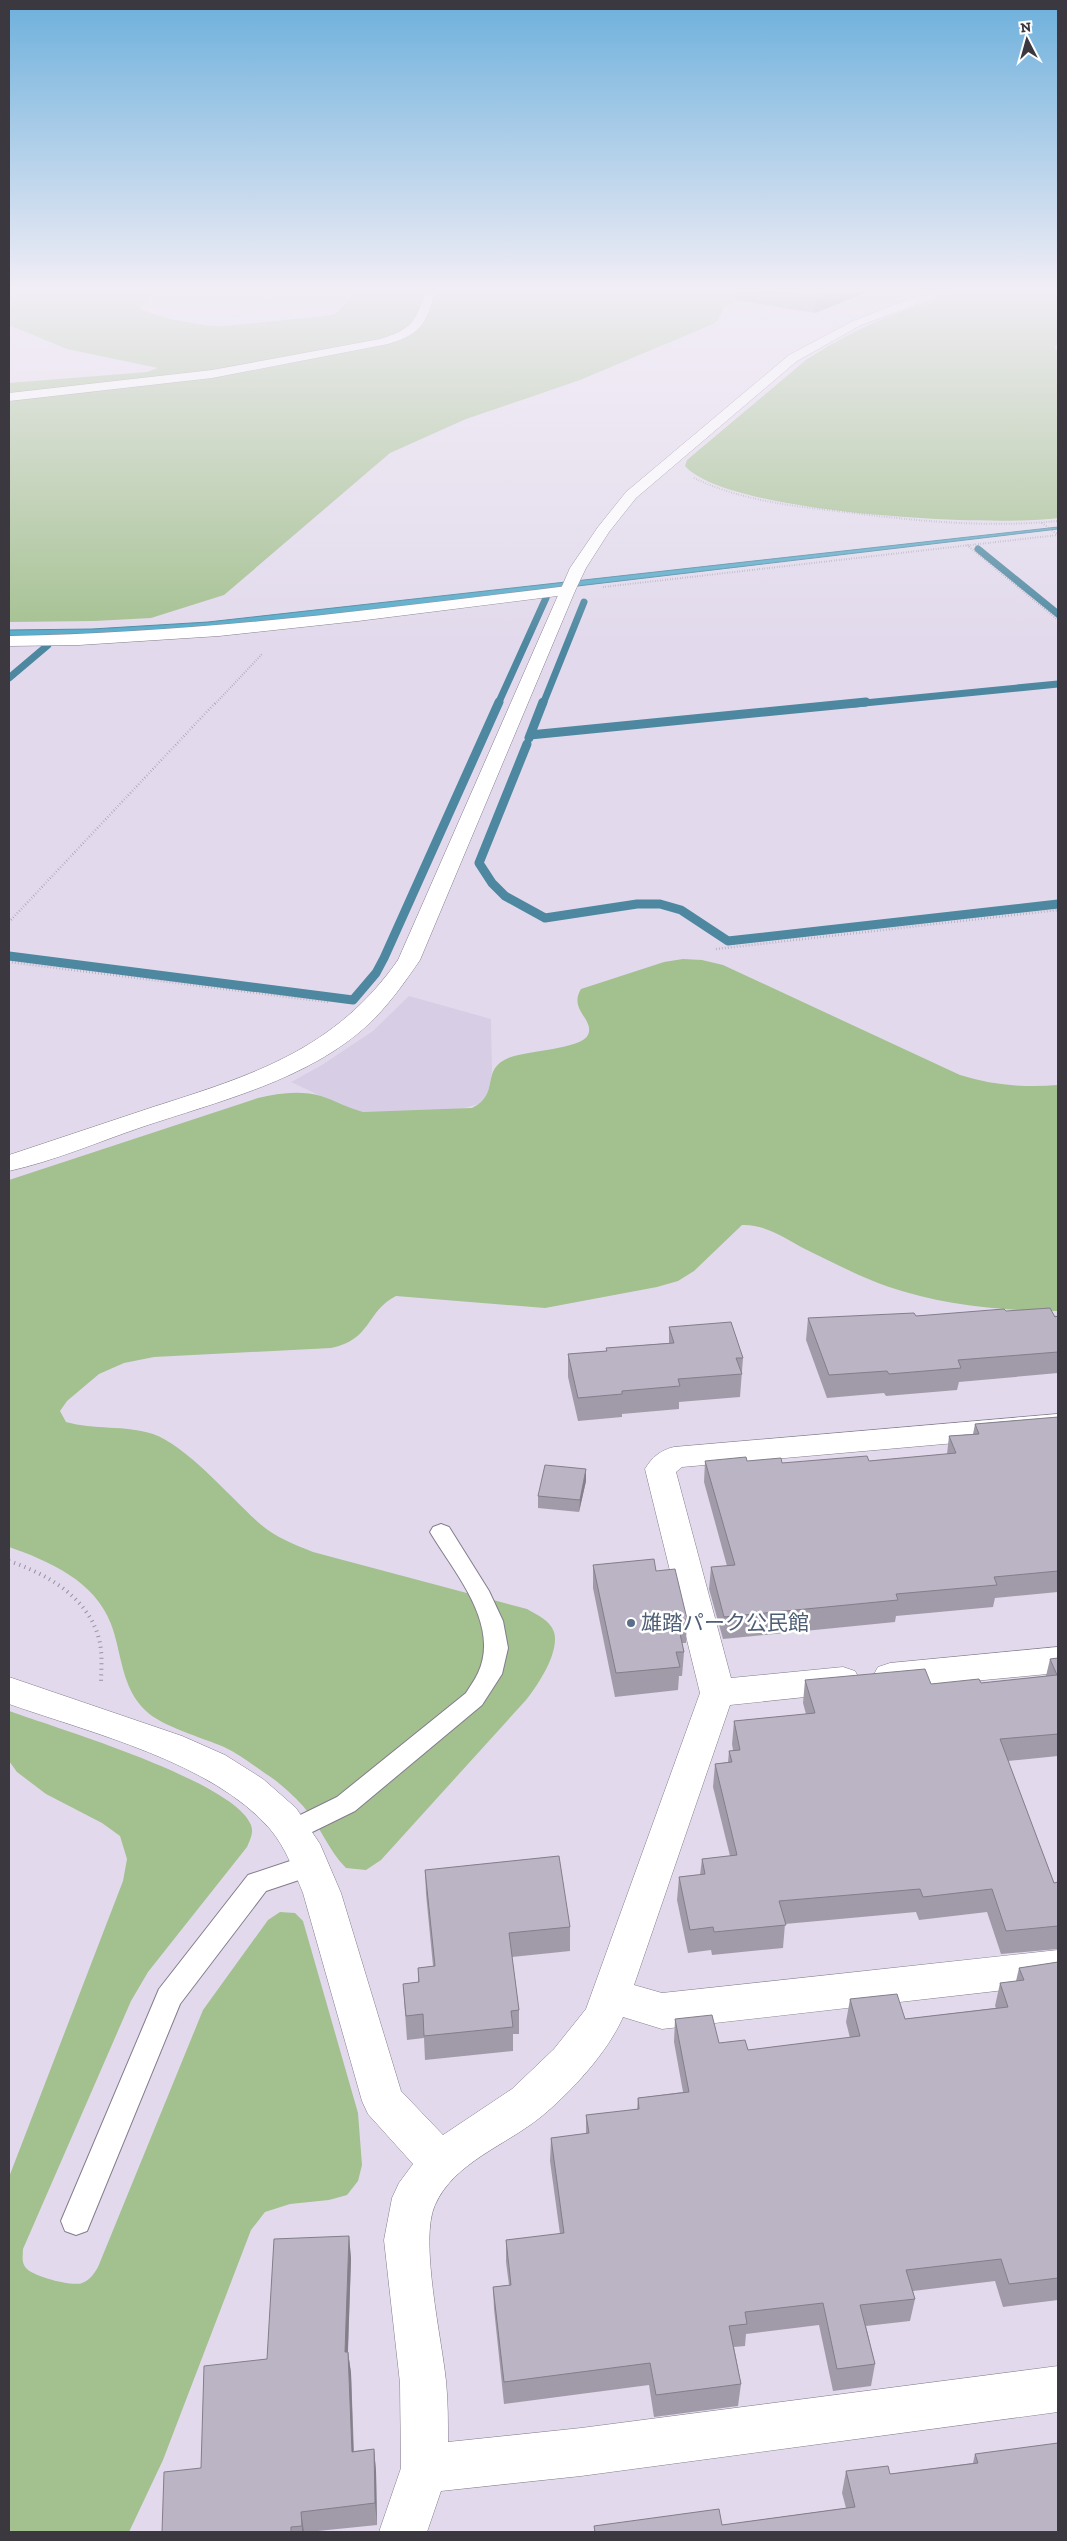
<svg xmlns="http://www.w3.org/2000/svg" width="1067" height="2541" viewBox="0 0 1067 2541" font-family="'Zilla Slab','Noto Sans JP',serif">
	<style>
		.built { fill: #d7cde5 }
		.green { fill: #a3c08f }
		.water { fill: #55abca; stroke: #4d88a0 }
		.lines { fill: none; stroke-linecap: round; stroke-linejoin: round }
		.stream-far1 { stroke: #4d88a0; stroke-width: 7 }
		.stream { stroke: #4d88a0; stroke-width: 9 }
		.lane-casing { stroke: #837c8c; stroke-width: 2 }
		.street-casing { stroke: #837c8c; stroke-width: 1 }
		.secondary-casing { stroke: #837c8c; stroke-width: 1 }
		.path-far3 { stroke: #97929f; stroke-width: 1; stroke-dasharray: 0.5 2; stroke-linecap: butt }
		.path-far2 { stroke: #97929f; stroke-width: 2; stroke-dasharray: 0.5 2; stroke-linecap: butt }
		.path-far1 { stroke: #97929f; stroke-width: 2.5; stroke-dasharray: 0.5 2.5; stroke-linecap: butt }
		.path { stroke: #97929f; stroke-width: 4; stroke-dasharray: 1 4.5; stroke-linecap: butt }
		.lane { fill: #fff; fill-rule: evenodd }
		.street { fill: #fff; fill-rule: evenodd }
		.secondary { fill: #fff; fill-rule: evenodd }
		.wall { fill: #a19ba9 }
		.shaded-wall { fill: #837e8a }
		.building { fill: #bbb4c5; stroke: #837e8a }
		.service-dot { fill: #5c6f8a; stroke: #fff; stroke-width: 2 }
		.labels { text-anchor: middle; stroke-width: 5; stroke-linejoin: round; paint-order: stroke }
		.near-service-label { font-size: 21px; fill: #4e5e75; stroke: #fff; text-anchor: start }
	</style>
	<rect width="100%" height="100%" fill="#e2daec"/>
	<path class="built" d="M409,996L491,1019L492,1073L487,1097L482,1103L458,1110L362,1112L346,1108L291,1082L322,1065L373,1031Z"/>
	<path class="green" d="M18,290H154L140,309L169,319L209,326H226L334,315L359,290H426C422,301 419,320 410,328C398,338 357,344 341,348C231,372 120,386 9,396V383L147,372L158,368L67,349L9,325V298Z
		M436,290H766L724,307L718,320L713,324L580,380L466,419L390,453L224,595L151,618L94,621L9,622V399L196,379L405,336C427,325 428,312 436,290Z
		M968,290H1058V343L1055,347L1058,353V518C992,527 727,514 685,466L687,460L806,360C856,327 910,306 968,290Z
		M683,959L702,960L723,965L960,1075C992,1085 1024,1088 1058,1085V1311C1002,1311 942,1305 889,1287C860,1277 832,1262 805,1249C785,1238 765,1224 742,1225L694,1271L678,1281L657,1287L545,1308L396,1296C366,1311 372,1340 331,1348L154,1357L124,1363L99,1374L67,1401L60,1411L66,1422C94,1430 125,1425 153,1434C187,1446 231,1498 259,1523C275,1537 293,1544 313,1552L527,1609C537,1615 550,1620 554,1632C560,1652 538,1685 526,1700L381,1860L366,1870L346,1868C328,1850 320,1825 303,1806C293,1795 279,1782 266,1774C253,1765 239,1754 224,1747C203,1738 161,1726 146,1711C121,1688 122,1653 111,1624C95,1581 49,1561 9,1547V1180L258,1098C278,1093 301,1090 321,1096C336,1101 348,1108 363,1112L472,1108C502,1094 478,1069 511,1057C527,1051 581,1049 588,1035C595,1019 568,1010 581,989L664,962Z
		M9,1711C56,1728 234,1781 251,1825C254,1833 250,1840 247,1847L148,1972L131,2001L23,2249C23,2256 21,2262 26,2268C32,2276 72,2287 82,2283C90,2280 94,2274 98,2267L203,2010L268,1920L280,1912L295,1913L303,1921L358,2113L362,2165L358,2181L347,2195L329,2200L290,2204L265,2212L251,2230L163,2460L129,2532H9V2177L123,1881L127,1859L120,1836L102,1823L46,1794L17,1772L9,1761Z"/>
	<path class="water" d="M1058,527V529L249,625L50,637L9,636V630L92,629L208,622Z"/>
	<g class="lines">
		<path class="stream-far1" d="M978,549L1058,614
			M9,678L48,645
			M498,704L546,598
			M543,704L584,602
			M854,704L1058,684"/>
		<path class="stream" d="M530,735L866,702
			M529,738L543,702
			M527,744L479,863L492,883L505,896L545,918L637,904H660L681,910L728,941L1058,904
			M9,956L353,1000L376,973L384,958L499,702"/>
		<g class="lane-casing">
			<path id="lane" d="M441,1524L449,1527L489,1591L503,1621L508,1648L502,1674L482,1705L355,1811L300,1838L291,1841L282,1838L278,1831L282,1824L337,1797L466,1693C470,1686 475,1680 478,1673C501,1624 453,1571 430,1532L433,1527Z
				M311,1854L320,1857L324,1865L320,1873L266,1891L180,2004L87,2231L76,2235L65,2231L61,2221L159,1989L248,1875Z"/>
		</g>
		<g class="street-casing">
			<path id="street" d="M426,290H436C426,323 422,334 388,344L212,378L9,401V393L212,370L380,339C413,329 416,321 426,290Z
				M567,586L573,588L575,591L573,594L358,621L219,636L79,645L9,646V636C196,633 381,609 567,586Z
				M1058,1414V1434L682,1467L676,1472L731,1678L843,1667L855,1671L860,1680L855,1689L843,1693L730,1705L634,1985L662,1993L1058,1950V1984L662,2029L623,2017C608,2052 571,2092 542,2116C507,2145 454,2162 435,2205C419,2240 442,2340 446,2381C448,2401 448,2422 448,2442L581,2428L1058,2366V2412L581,2476L441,2491L427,2532H379L401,2468L400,2383L384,2240L392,2198L399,2183L413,2164L368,2114L362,2101L303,1893C294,1871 286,1848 270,1829C212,1762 91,1733 9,1704V1677L182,1736L225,1755L263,1779L296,1808L320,1844L341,1893L401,2091L443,2135L512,2089L554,2049L586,2009L700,1693L645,1469C652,1457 661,1450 674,1447Z
				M1058,1647V1673L890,1689L878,1685L873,1676L878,1667L890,1663Z"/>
		</g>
		<g class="secondary-casing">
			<path id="secondary" d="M941,290H956L861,325L797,361L636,498L609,532L586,568L575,591L420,960C405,982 390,1003 371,1022C310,1080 219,1101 142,1127C98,1142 54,1161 9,1171V1155C57,1139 105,1123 153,1107C253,1075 335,1050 398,960L570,568L598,527L626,492L789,355L853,321L904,301Z"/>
		</g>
		<path class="path-far3" d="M9,292L13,290
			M232,317L264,307L280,290"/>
		<path class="path-far2" d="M694,478C742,501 793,506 845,512C916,521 986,528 1058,521
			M1042,523L1057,534
			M967,545L1058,620
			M603,587L1058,535
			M215,704L263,653"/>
		<path class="path-far1" d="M9,922L216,702
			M716,949L1058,910
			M9,962L328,1002"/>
		<path class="path" d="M9,1561C47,1574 88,1597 99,1639C103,1654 101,1670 101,1685"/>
		<use href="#lane" class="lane"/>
		<use href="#street" class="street"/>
		<use href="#secondary" class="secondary"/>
	</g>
	<path class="wall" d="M736,290H872L815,313L735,300Z
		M1006,1311L1058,1316V1373L959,1382L957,1390L886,1396L884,1393L827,1398L806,1340L808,1318L916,1316Z
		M669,1327L743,1358L740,1397L679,1402V1409L622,1414V1417L578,1421L568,1377V1354L606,1351V1348L669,1343Z
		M1058,1417V1592L995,1598L993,1607L896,1616L895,1622L723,1639L709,1589L711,1567L727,1566L704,1482L705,1461H747L782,1463L869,1461L947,1454L949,1436L973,1434L975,1424Z
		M586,1481L579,1512L538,1508V1496Z
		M593,1565L656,1571L687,1619L686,1643H682L684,1652L682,1676H679L678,1690L615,1697L593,1588Z
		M1058,1658V1756L1008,1761L1054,1883L1058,1882V1949L1001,1954L987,1912L919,1920L916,1912L785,1924L783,1948L712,1955L711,1950L688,1953L677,1900L679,1877L700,1875L702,1859L730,1856L713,1787L715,1764L728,1762L729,1751L733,1750L732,1744L734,1721L806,1714L803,1703L805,1680L931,1684L981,1683L1046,1676L1050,1659Z
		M425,1870L570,1927V1951L512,1957L519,2010V2034H513V2051L425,2060L424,2038L407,2040L403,1984L418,1982V1968L433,1966L426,1894Z
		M1058,1962V2300L1003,2307L995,2281L913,2291L915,2299L910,2321L866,2326L875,2364L871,2386L833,2391L819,2325L746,2334L745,2346L734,2347L741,2384L738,2406L654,2417L649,2385L504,2404L494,2309L493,2287L509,2285L506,2262V2240L560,2234L550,2161L551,2138L586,2134V2115L637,2110L638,2098L683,2092L674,2042L675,2019L719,2043L748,2050L850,2038L846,2022L850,1999L905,2019L996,2008L995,2006L1000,1983L1016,1981L1019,1968Z
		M349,2236L351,2259L348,2352L351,2373L354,2451L374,2449L376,2471L377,2525L308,2532H162L267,2359Z
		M975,2454L1058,2532H594V2526L722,2525L846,2508L842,2493L846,2471L890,2474L973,2463Z"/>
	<path class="shaded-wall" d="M836,290H872L815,313L816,298Z
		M586,1469V1481L579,1512L580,1500Z
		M349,2236L351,2259L347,2374L345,2352Z
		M348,2352L351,2373L354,2473L352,2452Z
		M374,2449L376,2471L377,2525L375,2503Z
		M301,2512L304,2532H302V2526Z"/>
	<path class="building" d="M765,290H836L816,298Z
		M1050,1308L1055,1317L1058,1316V1352L958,1360L961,1368L889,1374L887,1371L829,1375L808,1318L914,1313L916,1316L1004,1309L1006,1311Z
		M731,1322L743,1358H736L742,1374L678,1379L680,1386L622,1391V1394L578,1398L568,1354L607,1351L606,1348L674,1343L669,1327Z
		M1058,1417V1571L994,1577L997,1585L896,1594L898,1600L724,1617L711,1567L735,1565L705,1461L746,1457L747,1461L781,1458L782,1463L867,1456L869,1461L956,1453L949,1436L979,1434L975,1424Z
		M545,1465L586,1469L580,1500L538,1496Z
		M654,1559L656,1571L675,1569L687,1619L677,1620L684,1652H676L680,1667L616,1673L593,1565Z
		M1058,1658V1734L1000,1739L1054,1883L1058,1882V1926L1006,1931L992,1889L923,1897L920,1889L779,1901L786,1925L714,1932L713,1927L690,1930L679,1877L705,1874L702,1859L737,1855L715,1764L732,1762L729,1751L740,1750L734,1721L815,1713L805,1680L925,1669L931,1684L979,1679L981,1683L1057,1675L1050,1659Z
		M559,1856L570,1927L509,1933L519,2010L511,2011L513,2027L424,2036L423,2014L406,2016L403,1984L419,1982L418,1968L435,1966L425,1870Z
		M1058,1962V2278L1009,2284L1001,2259L906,2270L915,2299L860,2305L875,2364L837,2369L823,2303L745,2312L747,2324L729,2326L741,2384L656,2395L650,2363L504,2382L493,2287L511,2285L506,2240L564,2233L551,2138L589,2133L586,2115L639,2109L638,2098L689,2092L675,2019L712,2015L719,2043L745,2040L748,2050L860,2036L850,1999L897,1994L905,2019L1008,2007L1000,1983L1024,1980L1019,1968Z
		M349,2236L345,2352H348L352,2452L374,2449L375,2503L301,2512L302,2526L291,2527V2532H162L164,2472L201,2468L204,2366L267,2359L274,2239Z
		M1058,2443V2532H595L594,2526L719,2509L722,2525L855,2507L846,2471L888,2466L890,2474L978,2463L975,2454Z"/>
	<linearGradient id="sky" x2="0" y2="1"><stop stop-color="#6db0dc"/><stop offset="0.45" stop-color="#f2eef6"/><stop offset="1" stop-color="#f2eef6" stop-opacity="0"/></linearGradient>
	<rect width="1067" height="645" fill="url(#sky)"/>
	<circle class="service-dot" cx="631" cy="1623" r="5"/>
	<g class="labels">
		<g class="near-service-label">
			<text x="641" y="1630">雄踏パーク公民館</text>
		</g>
	</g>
	<rect width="1067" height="2541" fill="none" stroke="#3b383f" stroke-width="20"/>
	<g transform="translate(1027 40) rotate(354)" stroke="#ffffff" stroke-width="4" paint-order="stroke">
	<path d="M0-4L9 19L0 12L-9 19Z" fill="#3b383f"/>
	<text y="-8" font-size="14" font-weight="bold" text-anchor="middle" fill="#3b383f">N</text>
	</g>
</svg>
